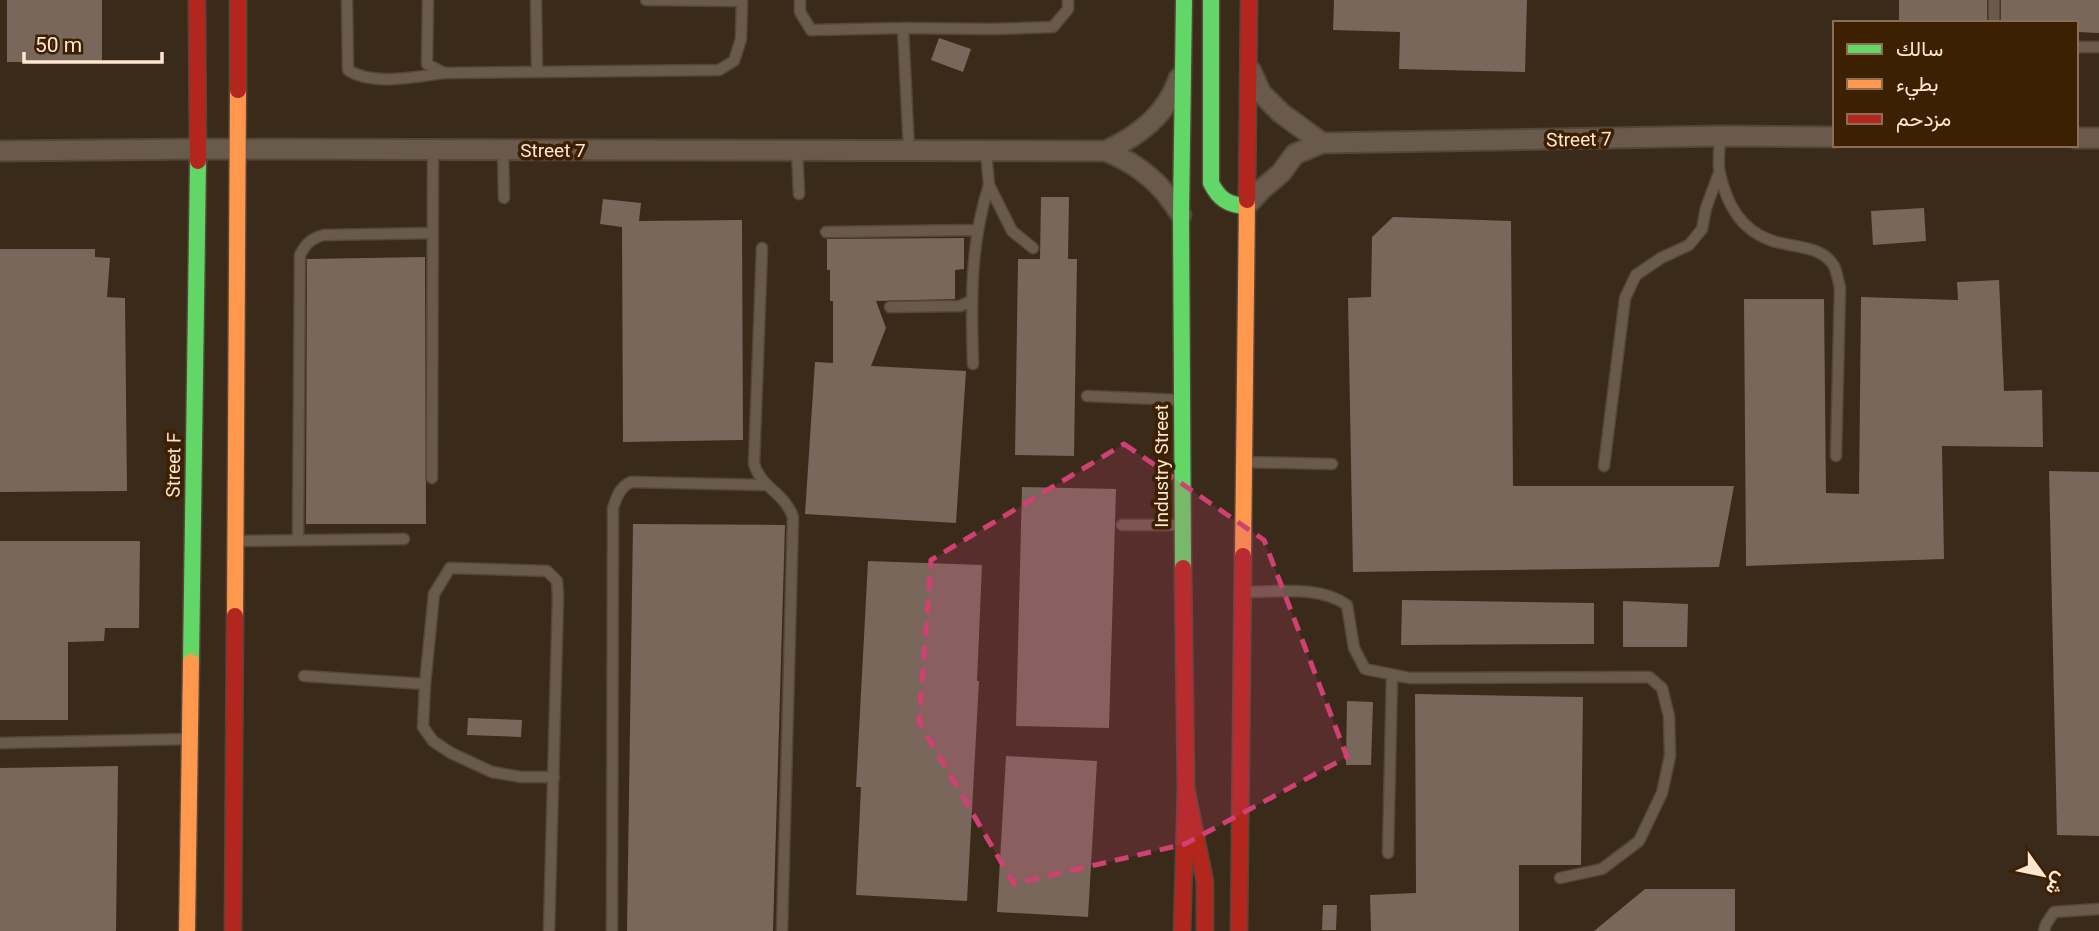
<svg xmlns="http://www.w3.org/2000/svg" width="2099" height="931" viewBox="0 0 2099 931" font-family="Roboto,Vazirmatn,sans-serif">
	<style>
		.building { fill: #79675b }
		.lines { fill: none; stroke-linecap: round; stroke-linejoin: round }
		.lane-casing { stroke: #544639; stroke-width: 13 }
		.street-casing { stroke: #544639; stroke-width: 23 }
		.fast-casing { stroke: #544639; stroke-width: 19 }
		.slow-casing { stroke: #544639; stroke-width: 19 }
		.jam-casing { stroke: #544639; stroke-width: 19 }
		.lane { stroke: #695a4b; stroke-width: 10 }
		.street { stroke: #695a4b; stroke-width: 19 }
		.fast { stroke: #63d668; stroke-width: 16 }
		.slow { stroke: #ff974d; stroke-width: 16 }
		.jam { stroke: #b3261e; stroke-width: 16 }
		.marked { fill: #ce4172; fill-opacity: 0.2; stroke: #ce4172; stroke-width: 5; stroke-dasharray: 14 9; stroke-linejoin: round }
		.labels { text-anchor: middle; stroke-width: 7; stroke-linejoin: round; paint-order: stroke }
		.street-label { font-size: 19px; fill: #fee6d0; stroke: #3d2001 }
	</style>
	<rect width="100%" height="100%" fill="#3a2a19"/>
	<path class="building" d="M7,0H102V62H7Z
		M1334,0H1527L1525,72L1399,69L1400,32L1333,30Z
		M1899,0H1987V23H1899Z
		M2001,0H2099V33L2076,32V23H2001Z
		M939,38L971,49L963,72L931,60Z
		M1041,197H1069L1068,259H1077L1074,456L1015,455L1018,259H1040Z
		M603,199L641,203L639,221L742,220L743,440L623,442L622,227L600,224Z
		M1924,208L1926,241L1873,245L1871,211Z
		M1393,217L1511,221L1513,486H1734L1719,567L1353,572L1348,298L1371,297L1372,237Z
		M964,238V269L955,270V299L876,301L886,328L871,366L966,371L956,523L805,514L815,362L833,363V301H830V270H827V239Z
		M0,249H95V257L110,258L107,297L125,298L127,491L0,492Z
		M425,257L426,524H306L307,259Z
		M1999,280L2004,391L2042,390L2043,447L1942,446L1944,559L1746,566L1744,299H1824L1826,493L1859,494L1861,297L1958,300L1957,282Z
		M2049,471L2099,472V836L2057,835Z
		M1022,487L1116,489L1109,728L1016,726Z
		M633,524L785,525L773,931H627Z
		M0,541H140L139,628H105L104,641L68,642V720H0Z
		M868,561L982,565L977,681H979L967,901L856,895L861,787H856Z
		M1402,600L1594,603V644L1401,645Z
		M1623,601L1688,604L1687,647H1623Z
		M1415,694L1583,697L1581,865H1519V931H1371L1370,895L1416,893Z
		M1347,701L1373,702L1371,765H1346Z
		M468,718L522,720L521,737L467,735Z
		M1006,756L1097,761L1088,917L997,912Z
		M118,766L116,931H0V768Z
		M1645,889H1735V931H1594Z
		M1323,905H1337L1336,930H1322Z"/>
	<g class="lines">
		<g class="lane-casing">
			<path id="lane" d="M347,0L348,70C372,86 416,77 444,73
				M428,0L427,64L444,73L719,70L734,61L741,39L742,0
				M536,0L537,72
				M646,0L742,1
				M800,0V12L811,30L903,28L991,29L1053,27L1068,9V0
				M1994,0V23
				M903,28L909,151
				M2076,47H2099
				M1720,136C1720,148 1717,163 1720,174C1727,204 1740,229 1770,240C1790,248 1821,244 1834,266C1837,272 1838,281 1840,287L1836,456
				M503,150L504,198
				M797,150L799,194
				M986,151L989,185L1012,231L1033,248
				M826,232L976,230
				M762,248L754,464C762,489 784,492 793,517L782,931
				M890,307L960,306L971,301
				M973,364C971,302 970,244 989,185
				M1087,396L1181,400
				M1244,462L1332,464
				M1604,466L1625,298L1636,275L1661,258L1689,245L1702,229L1706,208L1719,173
				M432,478L433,150
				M1122,525H1182
				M298,540L300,255C306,243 312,238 324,235L433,233
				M236,541L404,539
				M1243,592C1276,592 1319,585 1347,605L1354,648L1365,669L1410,678L1649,677L1662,688L1669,716L1670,756L1662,793L1639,841L1602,869L1560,878
				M304,676L425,684
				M0,743L189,739
				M1388,853L1392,675
				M549,931L558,597L557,581L547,571L450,568L434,594L425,684L423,727L433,741L451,753L492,772L521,777H554
				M612,931L613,508C617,496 620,487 631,482L765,485
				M2044,931L2046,924L2054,912L2099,909"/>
		</g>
		<g class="street-casing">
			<path id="street" d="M1251,71L1261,93L1281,113L1322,143
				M2076,138H2099
				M0,151L198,149L1106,151C1140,165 1162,184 1181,215
				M1106,151C1140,135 1167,114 1179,78
				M1246,206L1262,189L1281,173L1295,154L1322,143L1720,136L1835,137"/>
		</g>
		<g class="fast-casing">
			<path id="fast" d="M1211,0V183C1219,199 1228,205 1246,206
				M1183,568L1181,215L1184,0
				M191,662L198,161"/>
		</g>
		<g class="slow-casing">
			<path id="slow" d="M1243,556L1247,200
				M235,616L238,90
				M187,931L191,662"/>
		</g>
		<g class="jam-casing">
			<path id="jam" d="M197,0L198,161
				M238,90V0
				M1247,200L1249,0
				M1186,789L1205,882V931
				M233,931L235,616
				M1182,931L1186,789L1183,568
				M1239,931L1243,556"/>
		</g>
		<use href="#lane" class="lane"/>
		<use href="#street" class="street"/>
		<use href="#fast" class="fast"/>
		<use href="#slow" class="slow"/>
		<use href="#jam" class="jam"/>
	</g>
	<path class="marked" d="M1124,444L1264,540L1347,757L1185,844L1014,884L919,722L931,560Z"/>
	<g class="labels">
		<g class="street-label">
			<text transform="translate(1579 139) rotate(-1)" y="7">Street 7</text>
			<text x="553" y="157">Street 7</text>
			<text transform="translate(173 465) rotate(-89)" y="7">Street F</text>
			<text transform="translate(1161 466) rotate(-90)" y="7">Industry Street</text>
		</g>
	</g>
	<rect x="1833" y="21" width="245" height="126" fill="#3d2001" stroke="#8a6f54" stroke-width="2"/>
	<rect x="1847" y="44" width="35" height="10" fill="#63d668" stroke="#8a6f54" stroke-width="2"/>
	<text x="1896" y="56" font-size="21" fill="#fee6d0">سالك</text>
	<rect x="1847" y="79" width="35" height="10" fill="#ff974d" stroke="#8a6f54" stroke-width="2"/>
	<text x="1896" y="91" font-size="21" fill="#fee6d0">بطيء</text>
	<rect x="1847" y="114" width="35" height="10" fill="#b3261e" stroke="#8a6f54" stroke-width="2"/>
	<text x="1896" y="126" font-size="21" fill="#fee6d0">مزدحم</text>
	<g transform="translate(2043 875) rotate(123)" stroke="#3d2001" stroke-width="5" paint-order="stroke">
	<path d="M0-5L12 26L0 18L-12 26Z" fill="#fee6d0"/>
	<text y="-10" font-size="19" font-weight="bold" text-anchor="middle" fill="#fee6d0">ش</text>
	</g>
	<path d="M24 52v10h138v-10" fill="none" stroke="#fee6d0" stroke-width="3.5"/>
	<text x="35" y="52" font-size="21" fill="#fee6d0" stroke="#3d2001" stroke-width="5" paint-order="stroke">50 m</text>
</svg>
